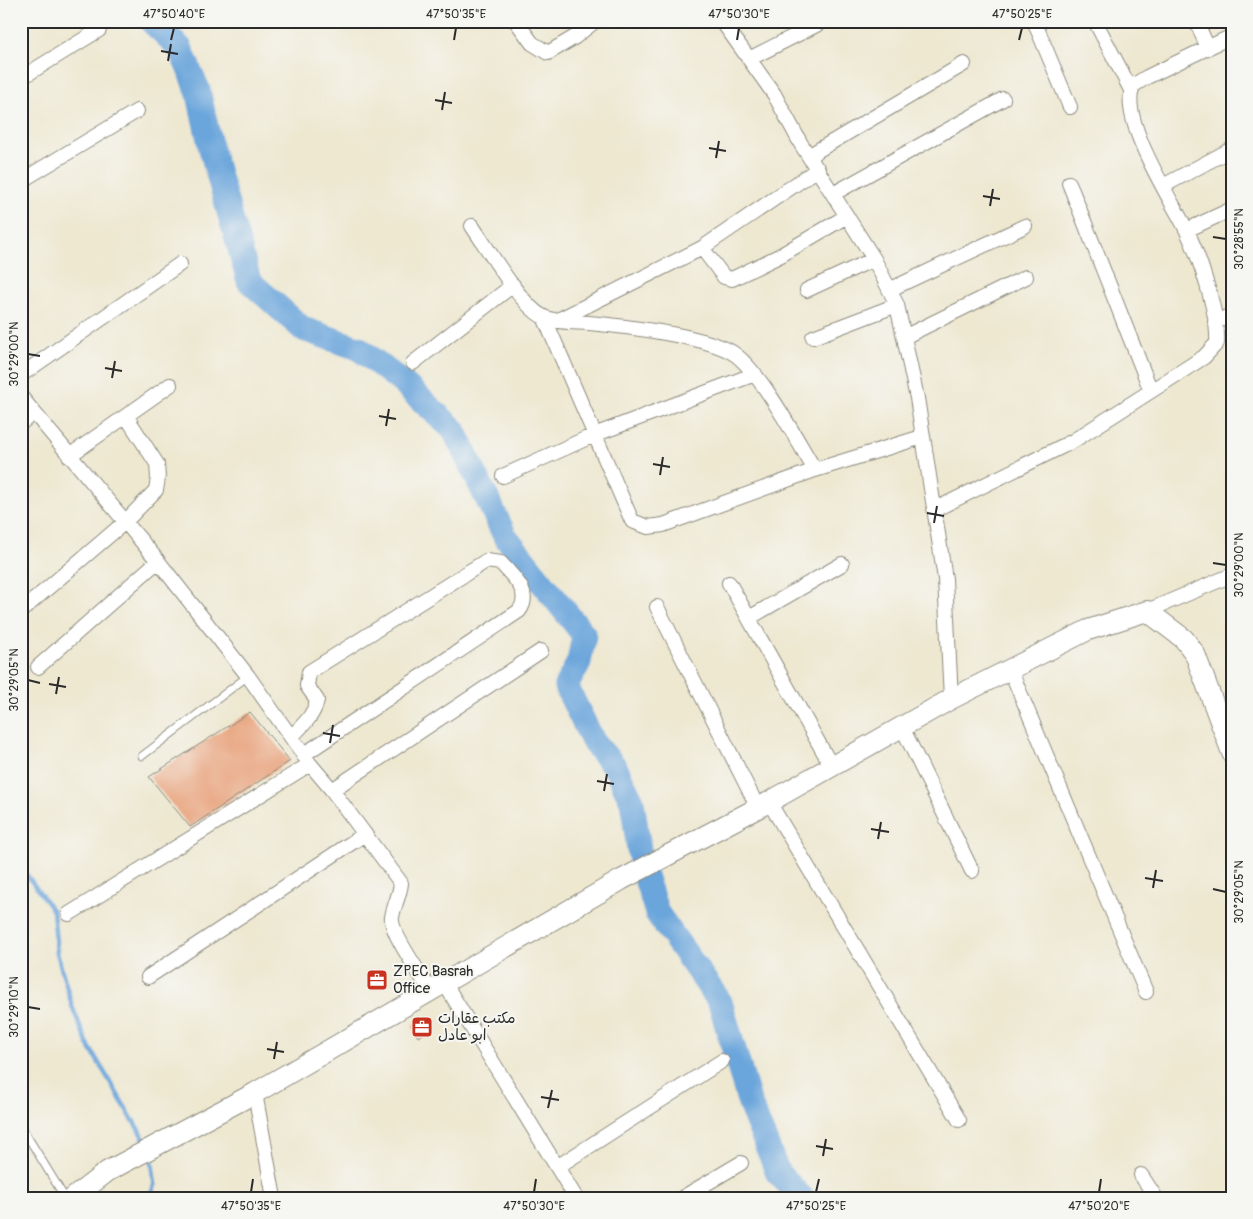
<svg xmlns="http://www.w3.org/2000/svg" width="1253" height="1219" viewBox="0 0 1253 1219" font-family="Pangolin,'Playpen Sans Arabic',sans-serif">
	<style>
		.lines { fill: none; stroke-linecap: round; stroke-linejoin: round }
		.stream { stroke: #6ba5db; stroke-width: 4.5 }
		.river { stroke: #6ba5db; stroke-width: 25 }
		.building { fill: #e9a783 }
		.service-casing { stroke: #8c8a7e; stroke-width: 9 }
		.minor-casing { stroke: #8c8a7e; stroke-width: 16 }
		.secondary-casing { stroke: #8c8a7e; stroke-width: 22 }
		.service { stroke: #fff; stroke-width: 7 }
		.minor { stroke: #fff; stroke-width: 14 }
		.secondary { stroke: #fff; stroke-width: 20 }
		.ticks { fill: none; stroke: #2b2b2b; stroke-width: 2 }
		.labels { text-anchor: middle; stroke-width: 4; stroke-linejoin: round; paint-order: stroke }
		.poi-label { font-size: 15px; fill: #2b2b2b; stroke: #f6f6f2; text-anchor: start }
		.neatline { fill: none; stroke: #2b2b2b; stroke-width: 2 }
		.ticks-label { font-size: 12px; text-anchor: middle; fill: #2b2b2b }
	</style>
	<rect width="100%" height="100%" fill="#f6f6f2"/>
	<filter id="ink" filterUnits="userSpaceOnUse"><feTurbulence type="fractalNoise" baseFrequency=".02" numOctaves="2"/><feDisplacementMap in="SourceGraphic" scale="10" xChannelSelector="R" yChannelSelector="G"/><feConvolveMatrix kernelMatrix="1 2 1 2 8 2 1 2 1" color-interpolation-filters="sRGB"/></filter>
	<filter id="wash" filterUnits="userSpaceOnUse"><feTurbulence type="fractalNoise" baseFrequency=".0096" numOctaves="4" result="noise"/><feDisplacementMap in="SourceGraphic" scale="20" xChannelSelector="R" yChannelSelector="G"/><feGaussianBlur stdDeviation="1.12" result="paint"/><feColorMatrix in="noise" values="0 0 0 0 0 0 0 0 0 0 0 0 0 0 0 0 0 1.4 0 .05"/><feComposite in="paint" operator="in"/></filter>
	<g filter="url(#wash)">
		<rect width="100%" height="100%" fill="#eee8d1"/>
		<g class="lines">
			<path class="stream" d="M21,867L53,911L57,953L72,1006L87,1043L147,1144
				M149,1198L155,1185L151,1154"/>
			<path class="river" d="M151,21L180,48L198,90L211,149L249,281L303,329L358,348L403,383L454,430L505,536L584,635L579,662L566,686L594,743L615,767L632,801L641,863L657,913L720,1002L750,1104L778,1173L802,1198"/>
		</g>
		<g id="blocks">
			<path class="building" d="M250,712L290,761L190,827L149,777Z
				M425,1017L432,1028L418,1037L412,1025Z"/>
		</g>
	</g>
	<g filter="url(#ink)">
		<use href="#blocks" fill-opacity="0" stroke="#8c8a7e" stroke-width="1"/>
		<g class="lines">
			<g class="service-casing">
				<path id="service" d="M142,756L248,676
					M21,1126L65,1198"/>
			</g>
			<g class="minor-casing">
				<path id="minor" d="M516,21L532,43L548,53L575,37L595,21
					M722,21L774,94L801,144L874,259L897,305L917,398L945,579L951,699
					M1034,21L1070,107
					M1095,21L1131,90
					M1196,21L1208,48
					M749,59L824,21
					M21,78L99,30
					M810,155L964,64
					M21,181L137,111
					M1069,183L1151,391
					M1163,186L1232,149
					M833,194L1003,99
					M472,226C487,247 522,308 544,317C557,323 575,322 589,323C622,326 711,336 736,355C763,376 796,439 815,470
					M1187,230L1232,209
					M702,248L724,277L732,279L781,255L847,216
					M891,289L1025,226
					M807,290L874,259
					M544,317L632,521L648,527L663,525L815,470L922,437
					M558,320L702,248L818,169
					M1215,322L1232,315
					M813,337L897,305
					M904,337L1026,277
					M413,363L513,285
					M21,375L180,264
					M21,397L158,561L248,676L310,764L332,790L401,883C400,895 394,905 392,917C389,932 423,977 431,992
					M21,423L33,413
					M69,456L170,385
					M503,476L594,435L755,374
					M934,510L1073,441L1204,357L1217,343C1219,314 1199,256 1186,229C1172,201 1116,115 1134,85L1147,77L1232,36
					M729,583L832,767
					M657,607L758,808
					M21,611L125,522L156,490L158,478L157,464L126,416
					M1147,611L1232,575
					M749,618L842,564
					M38,667L158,561
					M1010,669L1146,992
					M902,727L972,871
					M291,737C302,726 314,716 317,700L307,686L309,672L486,561L501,563C513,577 533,593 519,611L303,755
					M332,790L541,651
					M769,802L959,1120
					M69,914L310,764
					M148,977L365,834
					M445,984L576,1198
					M255,1093L274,1198
					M557,1167L722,1061
					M1141,1175L1156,1198
					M682,1198L741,1163"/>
			</g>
			<g class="secondary-casing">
				<path id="secondary" d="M73,1198L108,1171L255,1093L621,880L769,802L951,699L1088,630L1147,611L1184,639L1195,654L1232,753"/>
			</g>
			<use href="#service" class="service"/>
			<use href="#minor" class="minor"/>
			<use href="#secondary" class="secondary"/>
		</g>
	</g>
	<path class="ticks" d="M171,40L174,28M454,40L456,28M737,40L739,28M1019,40L1022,28M161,51L178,54M168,61L171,44M435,100L452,103M442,110L445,92M709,148L726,151M716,158L719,141M983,196L1000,199M990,206L993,189M1213,237L1226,239M28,354L40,356M105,368L122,371M112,378L115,361M379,416L396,419M386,426L389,409M653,464L670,467M660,475L663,457M927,513L944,516M934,523L937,506M1213,563L1226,565M28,680L40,683M49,684L66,687M56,694L59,677M323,733L340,736M330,743L333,725M597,781L614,784M604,791L607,774M871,829L889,832M878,839L881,822M1145,878L1163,881M1153,888L1156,870M1213,889L1226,892M28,1007L40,1009M267,1049L284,1052M274,1059L277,1042M541,1097L559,1100M548,1108L552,1090M816,1146L833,1149M823,1156L826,1139M251,1192L253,1179M534,1192L536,1179M816,1192L819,1179M1099,1192L1101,1179"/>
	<defs>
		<g id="office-square" transform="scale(1.125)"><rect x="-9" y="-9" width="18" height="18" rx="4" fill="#c8321e" stroke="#f6f6f2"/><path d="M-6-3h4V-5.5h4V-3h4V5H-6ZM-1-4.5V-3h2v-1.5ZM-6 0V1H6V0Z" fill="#fff"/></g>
	</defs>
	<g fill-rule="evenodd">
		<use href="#office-square" x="377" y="980"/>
		<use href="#office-square" x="422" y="1027"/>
	</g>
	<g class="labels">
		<g class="poi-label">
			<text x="393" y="976">ZPEC Basrah<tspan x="393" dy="17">Office</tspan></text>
			<text x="438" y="1023">مكتب عقارات<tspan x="438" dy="17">ابو عادل</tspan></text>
		</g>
	</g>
	<rect width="1253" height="1219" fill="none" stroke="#f6f6f2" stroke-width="55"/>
	<rect x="28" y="28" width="1198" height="1164" class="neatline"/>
	<g class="ticks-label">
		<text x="174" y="18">47°50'40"E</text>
		<text x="456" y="18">47°50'35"E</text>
		<text x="739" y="18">47°50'30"E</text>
		<text x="1022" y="18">47°50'25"E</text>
		<text transform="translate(1239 239) rotate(-90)" y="4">30°28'55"N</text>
		<text transform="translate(14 354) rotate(-90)" y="4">30°29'00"N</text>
		<text transform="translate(1239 565) rotate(-90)" y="4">30°29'00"N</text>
		<text transform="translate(14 680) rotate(-90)" y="4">30°29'05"N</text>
		<text transform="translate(1239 892) rotate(-90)" y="4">30°29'05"N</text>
		<text transform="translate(14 1007) rotate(-90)" y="4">30°29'10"N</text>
		<text x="251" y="1210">47°50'35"E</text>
		<text x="534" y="1210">47°50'30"E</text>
		<text x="816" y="1210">47°50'25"E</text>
		<text x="1099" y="1210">47°50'20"E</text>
	</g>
</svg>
